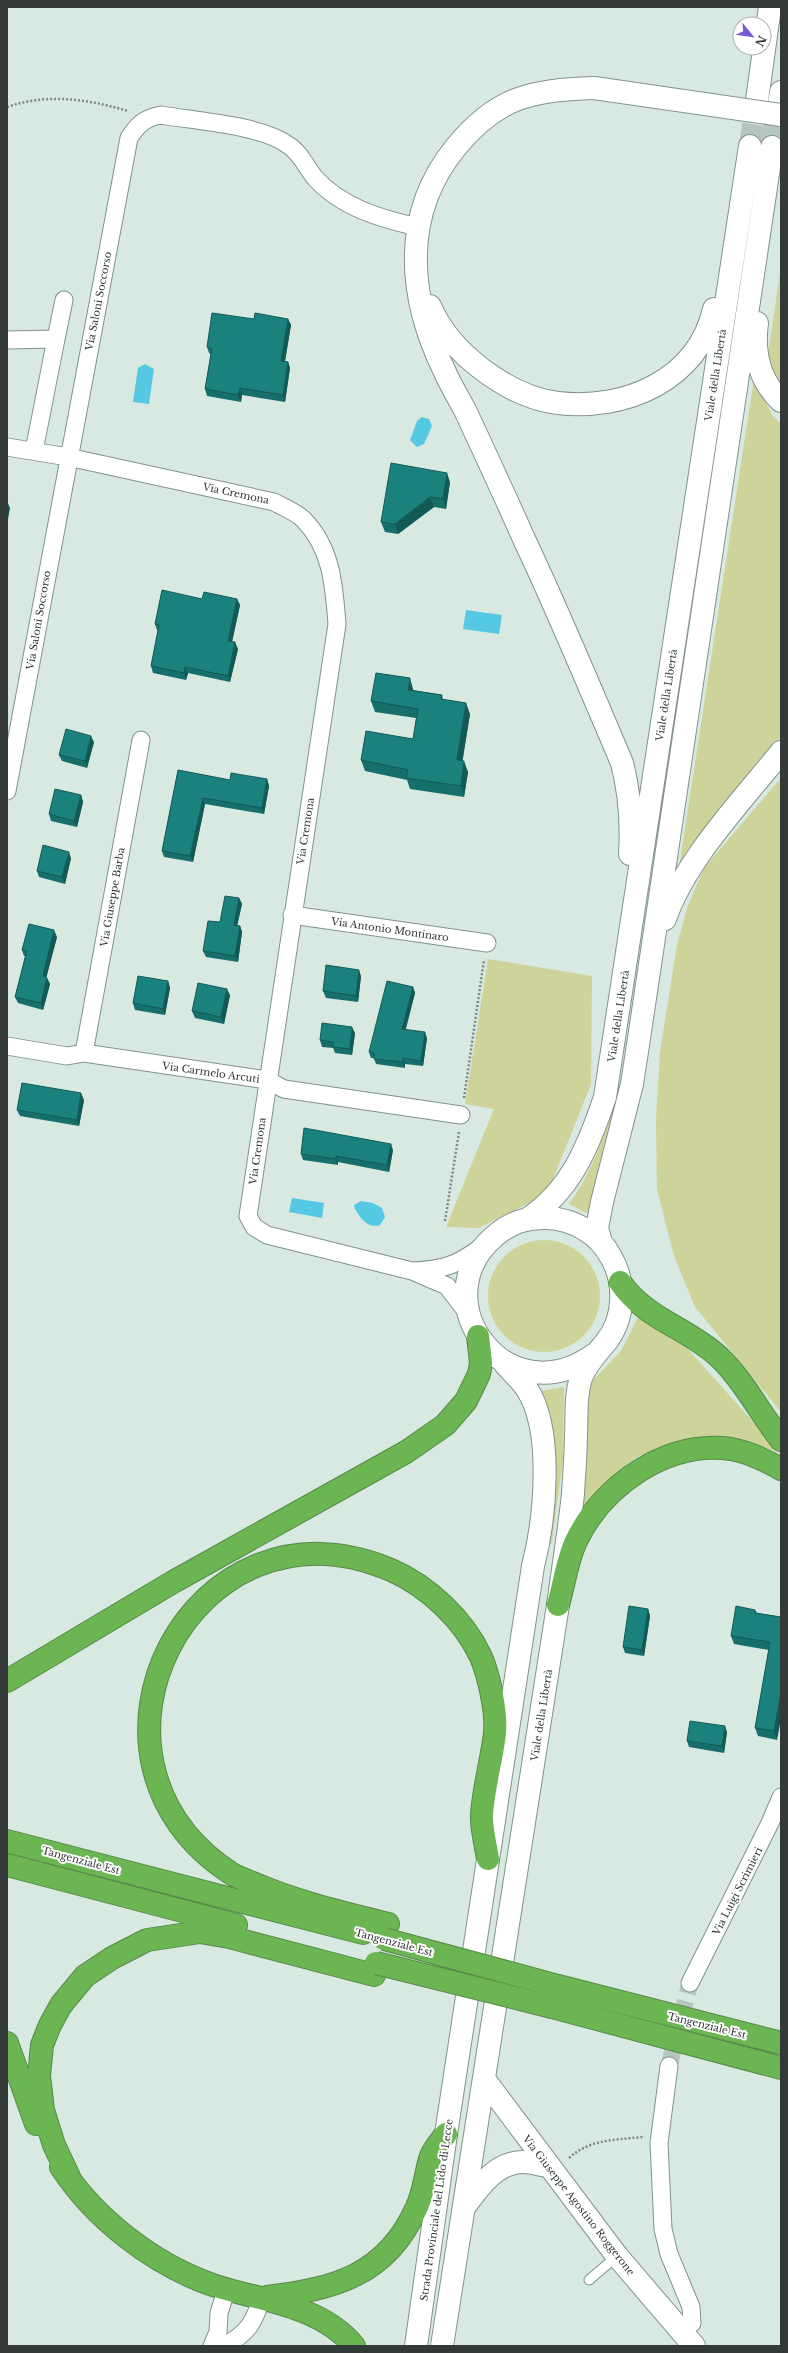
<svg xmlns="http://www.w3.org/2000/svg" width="788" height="2353" viewBox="0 0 788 2353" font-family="'Libre Baskerville',serif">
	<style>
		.green { fill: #cdd399 }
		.water { fill: #55c9e4 }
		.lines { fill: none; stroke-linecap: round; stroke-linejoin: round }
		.street-tunnel { stroke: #b6c6be; stroke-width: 17; stroke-dasharray: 17 8; stroke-linecap: butt }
		.secondary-tunnel { stroke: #b6c6be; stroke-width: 22; stroke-dasharray: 22 11; stroke-linecap: butt }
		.lane-casing { stroke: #82938b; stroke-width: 11 }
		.street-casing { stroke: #82938b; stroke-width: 19 }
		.secondary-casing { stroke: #82938b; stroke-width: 24 }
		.highway-casing { stroke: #578a49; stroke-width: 24 }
		.path { stroke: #7d8983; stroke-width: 2.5; stroke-dasharray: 2 2; stroke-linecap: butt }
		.lane { stroke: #fff; stroke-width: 9 }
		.street { stroke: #fff; stroke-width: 17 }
		.secondary { stroke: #fff; stroke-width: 22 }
		.highway { stroke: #6bb553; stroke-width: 22 }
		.secondary-bridge-casing { stroke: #82938b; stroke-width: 24; stroke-linecap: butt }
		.highway-bridge-casing { stroke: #578a49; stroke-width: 24; stroke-linecap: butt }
		.secondary-bridge { stroke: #fff; stroke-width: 22 }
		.highway-bridge { stroke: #6bb553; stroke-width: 22 }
		.wall { fill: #176f6b }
		.shaded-wall { fill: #135a57 }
		.building { fill: #1b817c; stroke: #135a57 }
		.labels { text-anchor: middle; stroke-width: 4; stroke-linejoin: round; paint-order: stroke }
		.street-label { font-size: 10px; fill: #323936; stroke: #fff }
	</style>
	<rect width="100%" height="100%" fill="#d7e9e0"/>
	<path class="green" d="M781,266V386L777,381L768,355Z
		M754,379L772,415L781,424V737L747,777L678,874Z
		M781,778V1412L695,1307L674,1256L657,1189L656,1119L660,1052L677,945L687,908L704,868Z
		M488,959L592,976L591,1084L547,1194L479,1228L446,1227L494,1109L465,1104Z
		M618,1093L621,1094L591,1212L588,1214L569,1204C594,1170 605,1132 618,1093Z
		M488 1296a56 56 0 1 1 112 0a56 56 0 1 1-112 0Z
		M638,1317L686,1347L781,1453C741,1437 701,1434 659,1449C653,1451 645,1453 639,1456C615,1471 597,1494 579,1516L589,1384L621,1351Z
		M564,1387L563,1459L552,1543L550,1544L552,1505L538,1393L540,1391Z"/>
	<path class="water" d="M145,364L154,369L149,404L133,402L138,368Z
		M422,417L429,419L432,426L424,444L417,447L410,440L417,421Z
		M466,610L502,615L499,634L463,629Z
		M292,1198L324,1203L322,1218L289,1212Z
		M361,1201L373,1203L382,1208L385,1217L380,1225C367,1229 361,1218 355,1209L354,1205Z"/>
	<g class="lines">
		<path class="street-tunnel" d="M669,2066L690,1983"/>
		<path class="secondary-tunnel" d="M750,146L757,100
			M772,147L779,104"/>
		<g class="lane-casing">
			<path id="lane" d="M589,2280L617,2256"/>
		</g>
		<g class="street-casing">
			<path id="street" d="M56,339L64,300
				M7,340L56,339L34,451
				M7,447L68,457L274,502C283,507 296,512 303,519C332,548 334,586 337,624L248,1216L254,1227L267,1235L412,1271
				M7,791L129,138C138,124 145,118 161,115C196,121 261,125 288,145C300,152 306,167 315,178C341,207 381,219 418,227
				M292,915L487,943
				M7,1046L67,1056L84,1053L267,1080L284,1089L461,1115
				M84,1053L141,740
				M469,1315L447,1286L412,1271C444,1270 457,1265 483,1246
				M690,1983L770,1823L781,1797
				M669,2066L659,2143L663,2229L669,2254L691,2307L692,2323L682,2331
				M212,2346L218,2332L219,2313L227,2288
				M224,2346C248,2333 254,2323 262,2297"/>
		</g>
		<g class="secondary-casing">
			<path id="secondary" d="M594,88C531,90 497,97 456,147C401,214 408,296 444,370C450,384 458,397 465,410C485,453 505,496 524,539C559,613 590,688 622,763C630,794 632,822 630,854
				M757,100L770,7
				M779,104L781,92
				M430,306C449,352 508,397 558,403C625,411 698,380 714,309
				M757,323C753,353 759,380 781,401
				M665,919C685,860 742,801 781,752
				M526,1220C571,1191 589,1145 605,1097L750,146
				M601,1242L597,1228L602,1202L632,1084L638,1045L772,147
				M484,2079L617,2256L694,2346
				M465,2206C479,2187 496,2162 523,2162C531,2162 540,2165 548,2166
				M416,2346L446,2134L533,1566C545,1520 554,1431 527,1389C521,1380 512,1372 505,1364
				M442,2346L558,1605C563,1568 569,1531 573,1494C574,1474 576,1454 576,1434C577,1416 575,1396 581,1378C586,1364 597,1353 606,1342C625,1318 626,1283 611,1257C599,1234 574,1219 547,1218C528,1217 510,1223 496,1235C419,1298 506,1419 595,1354"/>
		</g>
		<g class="highway-casing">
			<path id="highway" d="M620,1282C645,1319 688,1328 719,1357C744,1381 760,1413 781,1440
				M558,1605C564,1584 567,1560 576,1541C603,1485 667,1440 731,1449C749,1452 765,1460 781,1469
				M7,1681L173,1582L406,1452L445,1425L466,1401L479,1374L481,1363L478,1336
				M7,1841L363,1933
				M7,1865L236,1925
				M388,1924C345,1913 301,1903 260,1886C251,1882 241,1879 232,1874C52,1758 193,1485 391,1570C428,1586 464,1620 481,1657C489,1676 497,1712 495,1733C492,1760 484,1786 482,1814C481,1828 486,1845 488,1859
				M558,1986L781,2043
				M552,2007L781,2068
				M7,2043L36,2124
				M61,2167C95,2219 152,2263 210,2284C258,2301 320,2304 354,2346
				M70,2179L54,2145L43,2110L39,2076L42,2045L50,2025L61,2005L85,1976L112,1958L147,1940L200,1932L229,1937L374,1975
				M267,2297C333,2289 386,2276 416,2209C424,2193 425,2176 430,2159C432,2150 441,2141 446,2134"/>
		</g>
		<path class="path" d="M7,107C48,93 87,99 128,111
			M464,1098L484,960
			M445,1221L459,1132
			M569,2158C590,2139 615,2140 643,2137"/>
		<use href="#lane" class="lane"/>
		<use href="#street" class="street"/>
		<use href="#secondary" class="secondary"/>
		<use href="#highway" class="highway"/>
		<g class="secondary-bridge-casing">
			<path id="secondary-bridge" d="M594,88L781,115"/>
		</g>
		<g class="highway-bridge-casing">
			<path id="highway-bridge" d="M384,1939L558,1986
				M376,1963L552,2007"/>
		</g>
		<use href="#secondary-bridge" class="secondary-bridge"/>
		<use href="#highway-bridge" class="highway-bridge"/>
	</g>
	<path class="wall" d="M254,319H288L291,325L285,361L288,362L290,368L285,402L242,395L241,402L207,396L205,389L211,354L209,353L207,347Z
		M450,482L446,509L434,507L398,534L385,532L381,522Z
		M202,599H237L240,605L232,641L238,649L230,682L188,673L186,680L153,673L151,666L158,630H157L155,624Z
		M413,689V690L442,695L443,700L470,714L462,761L468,772L464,797L410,789L407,780L365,771L361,760L413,739L416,718L375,712L371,701Z
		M94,742L87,768L62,761L59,755Z
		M178,770L230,780L267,779L269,786L264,814L205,804L193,862L164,857L162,851Z
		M81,795L83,802L77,827L51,821L49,814Z
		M71,858L65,884L39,877L37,871Z
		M239,898L242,904L237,925L240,926L242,932L238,962L206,957L203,951L220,922Z
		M57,937L46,977L50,984L43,1010L18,1003L15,997L25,956H24L22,950Z
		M361,976L358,1002L326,998L323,991Z
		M168,981L170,988L165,1015L135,1010L133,1003Z
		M413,987L415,993L406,1029L427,1038L423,1066L405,1064V1068L376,1064L374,1058H371L369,1052Z
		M230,995L224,1024L195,1018L192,1011Z
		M355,1033L352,1055L335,1053L333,1048L322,1047L320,1040Z
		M84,1100L79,1126L20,1116L17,1110Z
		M393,1150L389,1172L338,1162V1165L303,1160L301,1154Z
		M648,1609L650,1616L644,1656L625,1653L623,1647Z
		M755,1610L757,1613L781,1617L777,1740L758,1736L755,1728L769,1650L734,1644L731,1636Z
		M727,1732L724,1753L689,1747L687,1741Z"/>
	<path class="shaded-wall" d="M288,319L291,325L284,367L281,361Z
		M288,362L290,368L285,402L283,395Z
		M240,388L242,395L241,402L238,395Z
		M447,473L450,482L446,509L443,499Z
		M430,497L434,507L398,534L395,524Z
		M7,501L10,508L7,525Z
		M237,599L240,605L231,647L228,641Z
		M235,642L238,649L230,682L228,676Z
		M185,667L188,673L186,680L184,673Z
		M410,678L413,689L412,700L408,690Z
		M466,703L470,714L461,771L457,760Z
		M91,736L94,742L87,768L85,761Z
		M464,761L468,772L464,797L461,786Z
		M267,779L269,786L264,814L262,808Z
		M81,795L83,802L77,827L74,821Z
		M203,798L205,804L193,862L190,856Z
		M69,852L71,858L65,884L62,877Z
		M239,898L242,904L236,931L234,925Z
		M240,926L242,932L238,962L235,956Z
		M54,930L57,937L45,983L43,976Z
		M359,970L361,976L358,1002L356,996Z
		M47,978L50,984L43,1010L41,1003Z
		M168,981L170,988L165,1015L163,1009Z
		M413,987L415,993L404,1034L402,1029Z
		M227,989L230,995L224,1024L221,1017Z
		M352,1027L355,1033L352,1055L350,1049Z
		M425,1032L427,1038L423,1066L421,1061Z
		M403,1058L405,1064V1068L403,1062Z
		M81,1093L84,1100L79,1126L77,1120Z
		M391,1144L393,1150L389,1172L387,1165Z
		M336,1156L338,1162V1165L336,1159Z
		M648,1609L650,1616L644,1656L642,1650Z
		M781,1692V1719L777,1740L774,1731Z
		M725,1726L727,1732L724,1753L722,1746Z"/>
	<path class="building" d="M212,313L254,319L255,313L288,319L281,361L288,362L283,395L240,388L238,395L205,389L212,348L207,347Z
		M391,463L447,473L443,499L430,497L395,524L381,522Z
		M162,590L202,599L204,592L237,599L228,641L235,642L228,676L185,667L184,673L151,666L159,625L155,624Z
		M376,673L410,678L408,690L442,695L441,699L466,703L457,760L464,761L461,786L406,778L408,770L361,760L366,731L413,739L418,709L371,701Z
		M66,729L91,736L85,761L59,755Z
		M178,770L230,780L231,773L267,779L262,808L203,798L190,856L162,851Z
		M55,789L81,795L74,821L49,814Z
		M43,845L69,852L62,877L37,871Z
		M225,896L239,898L234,925L240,926L235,956L203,951L208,921L220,922Z
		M29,924L54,930L43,976L47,978L41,1003L15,997L27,951L22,950Z
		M326,965L359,970L356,996L323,991Z
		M138,976L168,981L163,1009L133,1003Z
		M387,981L413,987L402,1029L425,1032L421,1061L403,1058V1062L374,1059V1053L369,1052Z
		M198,983L227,989L221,1017L192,1011Z
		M322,1023L352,1027L350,1049L333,1047V1042L320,1040Z
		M22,1083L81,1093L77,1120L17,1110Z
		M304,1128L391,1144L387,1165L336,1156V1159L301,1154Z
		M629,1606L648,1609L642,1650L623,1647Z
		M736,1606L755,1610V1613L781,1617V1692L774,1731L755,1728L770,1642L731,1636Z
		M690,1721L725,1726L722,1746L687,1741Z"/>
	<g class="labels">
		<g class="street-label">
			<text transform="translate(98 301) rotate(-79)" y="4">Via Saloni Soccorso</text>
			<text transform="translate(715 375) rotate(-81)" y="4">Viale della Libertà</text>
			<text transform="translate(236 493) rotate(12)" y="4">Via Cremona</text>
			<text transform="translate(38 620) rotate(-80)" y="4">Via Saloni Soccorso</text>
			<text transform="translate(666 695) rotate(-81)" y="4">Viale della Libertà</text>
			<text transform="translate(305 831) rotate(-81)" y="4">Via Cremona</text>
			<text transform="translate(112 897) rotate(-80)" y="4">Via Giuseppe Barba</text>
			<text transform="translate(390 929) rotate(8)" y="4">Via Antonio Montinaro</text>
			<text transform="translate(618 1016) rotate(-81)" y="4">Viale della Libertà</text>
			<text transform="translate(211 1072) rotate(8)" y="4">Via Carmelo Arcuti</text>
			<text transform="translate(257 1151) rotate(-82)" y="4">Via Cremona</text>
			<text transform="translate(541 1715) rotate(-81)" y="4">Viale della Libertà</text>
			<text transform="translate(81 1860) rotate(15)" y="4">Tangenziale Est</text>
			<text transform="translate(737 1891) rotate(-63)" y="4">Via Luigi Scrimieri</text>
			<text transform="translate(394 1942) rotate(15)" y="4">Tangenziale Est</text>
			<text transform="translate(707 2025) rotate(14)" y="4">Tangenziale Est</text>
			<text transform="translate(579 2205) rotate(52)" y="4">Via Giuseppe Agostino Roggerone</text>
			<text transform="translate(436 2210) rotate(-82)" y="4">Strada Provinciale del Lido di Lecce</text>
		</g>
	</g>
	<rect width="788" height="2353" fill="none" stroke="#323936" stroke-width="16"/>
	<g transform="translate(752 36) rotate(119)"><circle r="19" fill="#ffffff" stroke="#adb0af"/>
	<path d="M0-3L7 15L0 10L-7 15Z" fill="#7b59d3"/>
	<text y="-6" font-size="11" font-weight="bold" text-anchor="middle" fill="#323936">N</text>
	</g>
</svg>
